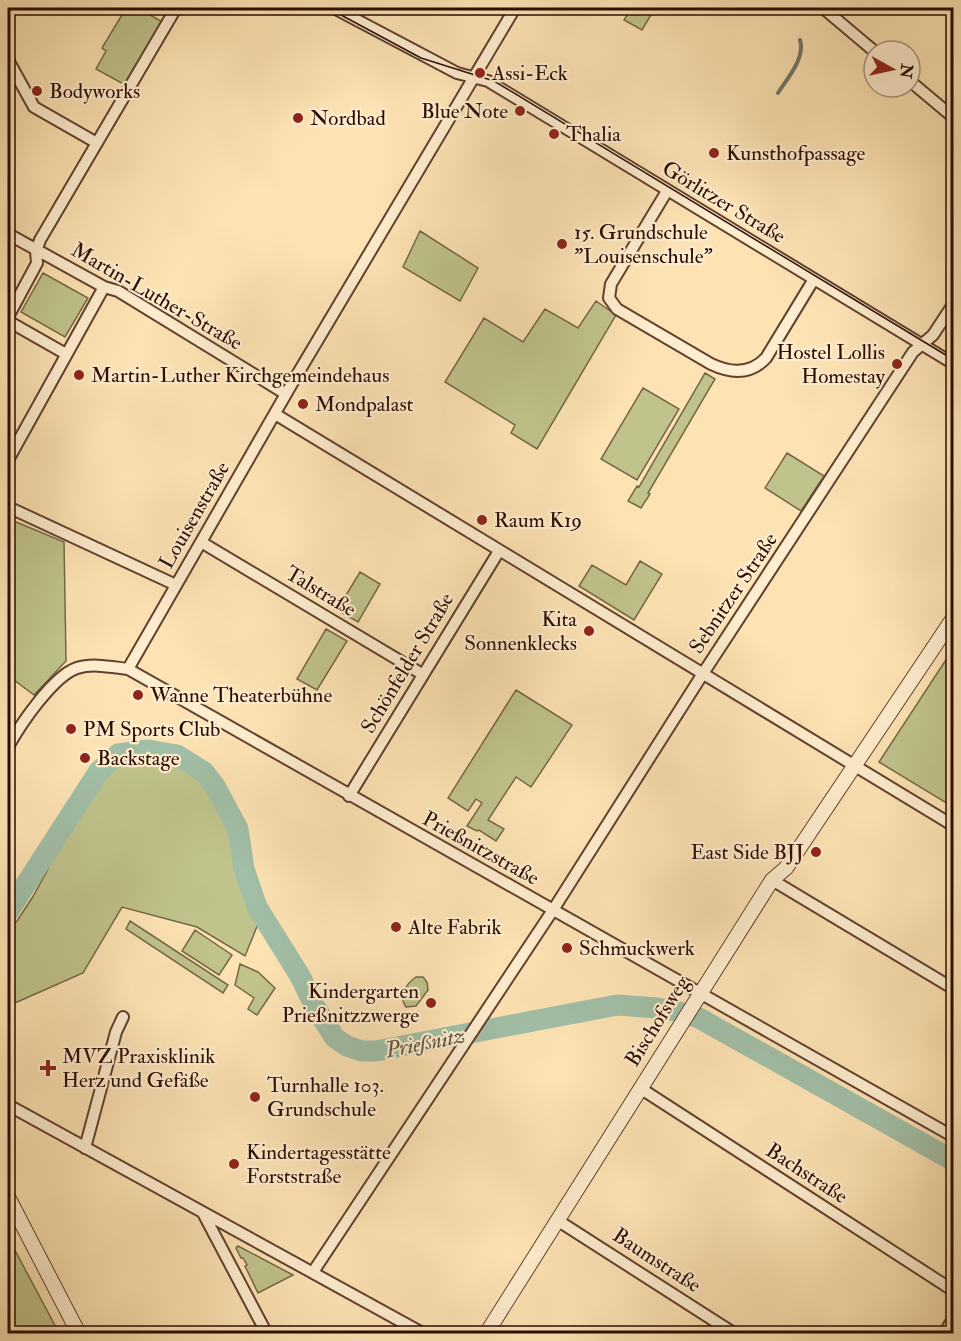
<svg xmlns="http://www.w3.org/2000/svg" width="961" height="1341" viewBox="0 0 961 1341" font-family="'IM FELL Double Pica',serif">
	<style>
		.green { fill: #c0c38c; stroke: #766746; stroke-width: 1.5 }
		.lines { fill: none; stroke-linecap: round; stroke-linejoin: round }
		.stream { stroke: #727765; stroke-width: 4 }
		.river { stroke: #a1bfa7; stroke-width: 21 }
		.minor-casing { stroke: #60412e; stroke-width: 14 }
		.tertiary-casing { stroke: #60412e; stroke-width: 16 }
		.minor { stroke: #feedce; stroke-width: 10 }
		.tertiary { stroke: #feedce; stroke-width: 14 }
		.tram { stroke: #2b0b01; stroke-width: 1.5 }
		.poi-dot { fill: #8f2418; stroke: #feedce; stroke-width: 2 }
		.labels { text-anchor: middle; stroke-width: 4.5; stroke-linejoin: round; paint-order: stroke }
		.poi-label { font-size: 21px; fill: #2b0b01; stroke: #feedce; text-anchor: start }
		.street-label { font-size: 21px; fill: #2b0b01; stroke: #feedce }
		.water-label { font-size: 22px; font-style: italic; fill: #5a5343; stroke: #feedce }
	</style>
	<rect width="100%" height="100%" fill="#fde3b4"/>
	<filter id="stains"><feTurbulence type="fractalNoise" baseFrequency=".00333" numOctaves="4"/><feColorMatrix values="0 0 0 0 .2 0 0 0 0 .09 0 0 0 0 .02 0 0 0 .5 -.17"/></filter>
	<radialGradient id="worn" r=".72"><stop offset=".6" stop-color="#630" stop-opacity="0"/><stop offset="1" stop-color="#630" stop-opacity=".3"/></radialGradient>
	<path class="green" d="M126,8H137L163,22L127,86L96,69L106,51L102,48Z
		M632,8H655L642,30L624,20Z
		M420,231L478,268L460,301L403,267Z
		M43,273L88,298L65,337L21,312Z
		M596,301L616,315L537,449L511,433L515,425L445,382L484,318L523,342L545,309L578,328Z
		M705,373L715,379L648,493L650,494L641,508L628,501L637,486L639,487Z
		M643,388L679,409L637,480L601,459Z
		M787,453L824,476L801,511L765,488Z
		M9,519L64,542L66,661L34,695L14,680H8V523Z
		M640,561L662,574L634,620L579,586L592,565L626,585Z
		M360,572L380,584L358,622L337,610Z
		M326,629L347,641L317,690L297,679Z
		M953,649V807L879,762Z
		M516,690L572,725L531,787L516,777L488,820L504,829L496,841L479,830L477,831L467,826L482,803L476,799L468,811L448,798Z
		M151,753L176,758L197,771L221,806L234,833L240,867L258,924L245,956L197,927L122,907L83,973L8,1006V928L17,921L32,898L46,873L60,842L103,771L124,754Z
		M130,921L228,985L223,993L126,929Z
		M195,930L232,955L219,975L182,951Z
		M240,964L258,972L275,988L257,1015L248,1009L254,998L235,985Z
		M416,977H423L427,982L428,990L416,1006L406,1007C398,996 406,984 416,977Z
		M8,1236L10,1241L59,1333H13L8,1316Z
		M238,1246L293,1275L258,1293L245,1266L247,1265L243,1258H241L236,1248Z"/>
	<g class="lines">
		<path class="stream" d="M778,93C787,79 806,57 800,40"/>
		<path class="river" d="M8,912L99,771L118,754L148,750L177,755L204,772L215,786L238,829L244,869L257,907L300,976L315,1007L335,1038L347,1046L362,1051H376L617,1005L657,1008L676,1011L699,1018L954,1161"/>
		<g class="minor-casing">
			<path id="minor" d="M334,8L457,73L488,81L954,364
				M823,8L874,51
				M8,60L34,107L97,143
				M910,81L954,118
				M667,191L611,284L609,298L617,309L711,364C730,373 750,375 766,358L814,279
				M8,234L104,287L118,291L286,394
				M8,317L37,263L36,251L40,240L176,8
				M8,321L66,354
				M275,414L954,826
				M8,460L104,287
				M8,507L176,585
				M201,542L422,674
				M128,669L294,380L515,8
				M8,747C20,725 53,676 77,668C93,663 111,667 128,669C402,827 679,980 954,1137
				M349,796L499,551
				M772,880L954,989
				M640,1088L954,1291
				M8,1105L424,1334
				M85,1148L116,1032L123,1017
				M203,1213L267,1334
				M557,1220L735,1334
				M313,1272L553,910L702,675L913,352L933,335L954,303
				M944,1334L954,1317"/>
		</g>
		<g class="tertiary-casing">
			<path id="tertiary" d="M8,1197L79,1334
				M486,1334L772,880L786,868L954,617"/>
		</g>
		<use href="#minor" class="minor"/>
		<use href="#tertiary" class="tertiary"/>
		<path class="tram" d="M328,8L421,58L494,81L954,360"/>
	</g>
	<g class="poi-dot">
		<circle cx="480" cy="73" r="6"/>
		<circle cx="37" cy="91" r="6"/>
		<circle cx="520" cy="111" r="6"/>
		<circle cx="298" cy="118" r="6"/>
		<circle cx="554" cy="134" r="6"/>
		<circle cx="714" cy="153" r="6"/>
		<circle cx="562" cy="244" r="6"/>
		<circle cx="897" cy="364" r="6"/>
		<circle cx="79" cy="375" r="6"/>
		<circle cx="303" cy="404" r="6"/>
		<circle cx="482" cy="520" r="6"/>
		<circle cx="589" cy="631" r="6"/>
		<circle cx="138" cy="695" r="6"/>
		<circle cx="71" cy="729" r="6"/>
		<circle cx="85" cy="758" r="6"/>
		<circle cx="816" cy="852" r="6"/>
		<circle cx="396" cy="927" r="6"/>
		<circle cx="567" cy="948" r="6"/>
		<circle cx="431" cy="1003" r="6"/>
		<path d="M45 1059h6v6h6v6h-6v6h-6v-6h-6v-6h6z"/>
		<circle cx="255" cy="1097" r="6"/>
		<circle cx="234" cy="1164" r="6"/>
	</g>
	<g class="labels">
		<g class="poi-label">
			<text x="492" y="80">Assi-Eck</text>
			<text x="49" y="98">Bodyworks</text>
			<text x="508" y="118" text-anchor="end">Blue Note</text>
			<text x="310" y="125">Nordbad</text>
			<text x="566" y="141">Thalia</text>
			<text x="726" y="160">Kunsthofpassage</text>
			<text x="574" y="239">15. Grundschule<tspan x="574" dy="24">"Louisenschule"</tspan></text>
			<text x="885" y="359" text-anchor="end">Hostel Lollis<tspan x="885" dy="24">Homestay</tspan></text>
			<text x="91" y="382">Martin-Luther Kirchgemeindehaus</text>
			<text x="315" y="411">Mondpalast</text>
			<text x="494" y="527">Raum K19</text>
			<text x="577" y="626" text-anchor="end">Kita<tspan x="577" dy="24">Sonnenklecks</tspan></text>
			<text x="150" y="702">Wanne Theaterbühne</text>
			<text x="83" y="736">PM Sports Club</text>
			<text x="97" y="765">Backstage</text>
			<text x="804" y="859" text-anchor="end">East Side BJJ</text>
			<text x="408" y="934">Alte Fabrik</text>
			<text x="579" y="955">Schmuckwerk</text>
			<text x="419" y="998" text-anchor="end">Kindergarten<tspan x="419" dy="24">Prießnitzzwerge</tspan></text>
			<text x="62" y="1063">MVZ Praxisklinik<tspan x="62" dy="24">Herz und Gefäße</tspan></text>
			<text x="267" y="1092">Turnhalle 103.<tspan x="267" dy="24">Grundschule</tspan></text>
			<text x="246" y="1159">Kindertagesstätte<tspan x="246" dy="24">Forststraße</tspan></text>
		</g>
		<g class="street-label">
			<text transform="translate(724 202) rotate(31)" y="7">Görlitzer Straße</text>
			<text transform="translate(157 296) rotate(30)" y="7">Martin-Luther-Straße</text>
			<text transform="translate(194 515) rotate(-60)" y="7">Louisenstraße</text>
			<text transform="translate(321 591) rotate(31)" y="7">Talstraße</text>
			<text transform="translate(733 593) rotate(-56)" y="7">Sebnitzer Straße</text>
			<text transform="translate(407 663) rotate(-59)" y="7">Schönfelder Straße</text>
			<text transform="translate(481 848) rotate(29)" y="7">Prießnitzstraße</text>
			<text transform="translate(657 1021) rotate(-58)" y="7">Bischofsweg</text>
			<text transform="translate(807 1173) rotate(33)" y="7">Bachstraße</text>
			<text transform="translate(657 1260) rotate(33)" y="7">Baumstraße</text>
		</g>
		<g class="water-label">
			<text transform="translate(425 1042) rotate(-11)" y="8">Prießnitz</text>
		</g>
	</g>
	<rect width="961" height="1341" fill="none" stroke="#fde3b4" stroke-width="30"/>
	<rect x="9" y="9" width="943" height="1323" fill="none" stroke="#2b0b01" stroke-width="3"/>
	<rect x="15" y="15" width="931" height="1311" fill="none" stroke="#2b0b01" stroke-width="1.5"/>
	<g transform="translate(892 69) rotate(98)"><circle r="28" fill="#feedce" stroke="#aa937c" stroke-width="1.5"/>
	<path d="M0-4.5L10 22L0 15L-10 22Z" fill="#8f2418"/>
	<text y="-9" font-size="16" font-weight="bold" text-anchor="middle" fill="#2b0b01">N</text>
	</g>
	<rect width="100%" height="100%" filter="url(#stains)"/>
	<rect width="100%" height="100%" fill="url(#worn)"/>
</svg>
